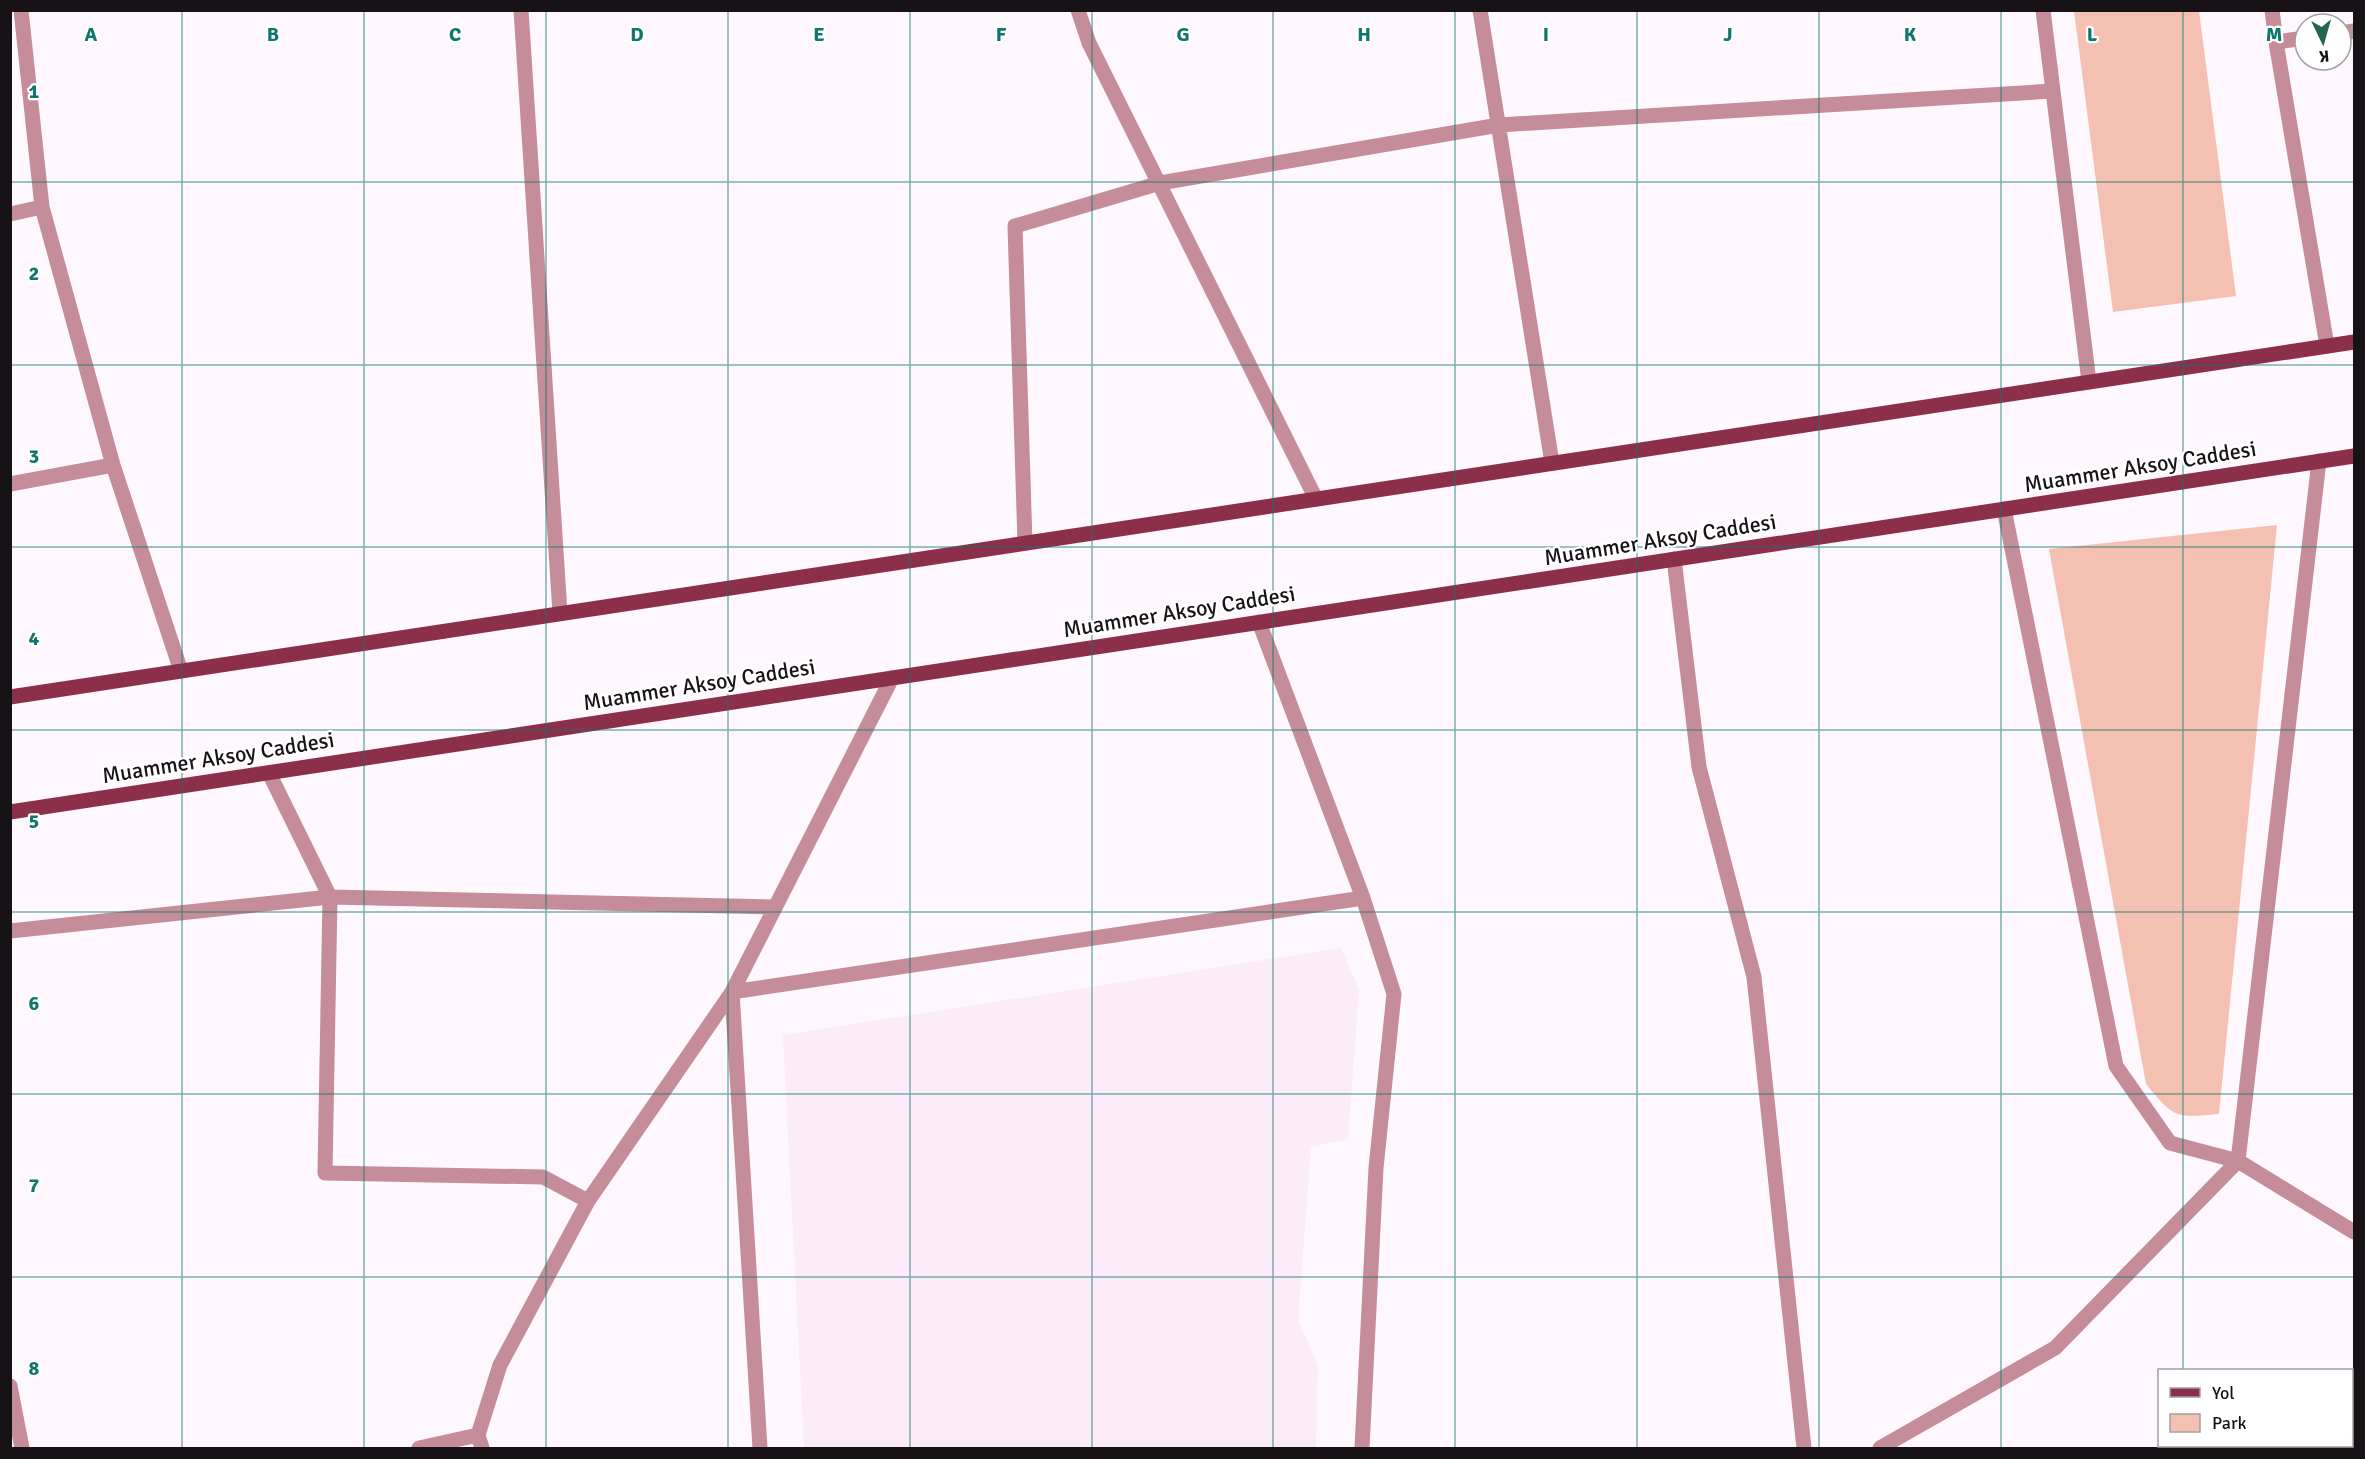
<svg xmlns="http://www.w3.org/2000/svg" width="2365" height="1459" viewBox="0 0 2365 1459" font-family="Signika,sans-serif">
	<style>
		.built { fill: #fcebf8 }
		.green { fill: #f3c0b1 }
		.lines { fill: none; stroke-linecap: round; stroke-linejoin: round }
		.minor { stroke: #c48d99; stroke-width: 15 }
		.major { stroke: #8c2f4b; stroke-width: 15 }
		.grid { fill: none; stroke: #0f766e; stroke-width: 1.5; stroke-opacity: 0.55 }
		.labels { text-anchor: middle; stroke-width: 4.5; stroke-linejoin: round; paint-order: stroke }
		.street-label { font-size: 22px; fill: #161215; stroke: #fff }
		.grid-label { font-size: 20px; text-anchor: middle; font-weight: bold; fill: #0f766e; stroke: #fff; stroke-width: 4.5; stroke-linejoin: round; paint-order: stroke }
	</style>
	<rect width="100%" height="100%" fill="#fef7fd"/>
	<path class="built" d="M1341,948L1359,989L1348,1139L1311,1147L1298,1320L1318,1365L1316,1448H804L783,1035Z"/>
	<path class="green" d="M2074,11H2199L2236,296L2113,312Z
		M2277,525L2219,1114C2175,1118 2174,1118 2146,1084L2049,549Z"/>
	<g class="lines">
		<path class="minor" d="M21,10L42,207L113,465L181,671
			M521,10L560,613
			M1078,10L1089,43L1316,499
			M1480,10L1552,463
			M2043,10L2089,382
			M2272,10L2276,42
			M2341,33L2354,31
			M2305,38L2276,42L2327,346
			M10,214L42,207
			M2319,461L2238,1161L2354,1232
			M10,484L113,465
			M1025,543L1015,226L1160,183L1499,125L2053,91
			M1674,559L1699,767L1754,977L1804,1448
			M1259,622L1363,898L1394,994L1376,1168L1362,1448
			M10,931L330,897L269,773
			M588,1201L543,1177L325,1173L330,897L773,907
			M10,1386L22,1448
			M419,1448L478,1435
			M482,1448L478,1435L500,1365L588,1201L732,992L892,678
			M760,1448L732,992L1363,898
			M1880,1448L2055,1348L2238,1161L2170,1143L2116,1066L2004,509"/>
		<path class="major" d="M10,697L2354,342
			M10,812L2354,456"/>
	</g>
	<path class="grid" d="M182,10V1448M364,10V1448M546,10V1448M728,10V1448M910,10V1448M1092,10V1448M1273,10V1448M1455,10V1448M1637,10V1448M1819,10V1448M2001,10V1448M2183,10V1370M10,182H2354M10,365H2354M10,547H2354M10,730H2354M10,912H2354M10,1094H2354M10,1277H2354M2183,1446V1448"/>
	<g class="labels">
		<g class="street-label">
			<text transform="translate(2140 466) rotate(-9)" y="8">Muammer Aksoy Caddesi</text>
			<text transform="translate(1660 539) rotate(-9)" y="8">Muammer Aksoy Caddesi</text>
			<text transform="translate(1179 611) rotate(-9)" y="8">Muammer Aksoy Caddesi</text>
			<text transform="translate(699 684) rotate(-9)" y="8">Muammer Aksoy Caddesi</text>
			<text transform="translate(218 757) rotate(-9)" y="8">Muammer Aksoy Caddesi</text>
		</g>
	</g>
	<g class="grid-label">
		<text x="91" y="41">A</text>
		<text x="273" y="41">B</text>
		<text x="455" y="41">C</text>
		<text x="637" y="41">D</text>
		<text x="819" y="41">E</text>
		<text x="1001" y="41">F</text>
		<text x="1183" y="41">G</text>
		<text x="1364" y="41">H</text>
		<text x="1546" y="41">I</text>
		<text x="1728" y="41">J</text>
		<text x="1910" y="41">K</text>
		<text x="2092" y="41">L</text>
		<text x="2274" y="41">M</text>
		<text x="34" y="98">1</text>
		<text x="34" y="280">2</text>
		<text x="34" y="463">3</text>
		<text x="34" y="645">4</text>
		<text x="34" y="828">5</text>
		<text x="34" y="1010">6</text>
		<text x="34" y="1192">7</text>
		<text x="34" y="1375">8</text>
	</g>
	<rect width="2365" height="1459" fill="none" stroke="#161215" stroke-width="24"/>
	<rect x="2158" y="1369" width="195" height="78" fill="#ffffff" stroke="#a2a0a1" stroke-width="1.5"/>
	<rect x="2170" y="1388" width="30" height="9" fill="#8c2f4b" stroke="#a2a0a1" stroke-width="1.5"/>
	<text x="2212" y="1399" font-size="18" fill="#161215">Yol</text>
	<rect x="2170" y="1414" width="30" height="18" fill="#f3c0b1" stroke="#a2a0a1" stroke-width="1.5"/>
	<text x="2212" y="1429" font-size="18" fill="#161215">Park</text>
	<g transform="translate(2323 42) rotate(175)"><circle r="28" fill="#ffffff" stroke="#a2a0a1" stroke-width="1.5"/>
	<path d="M0-4.5L10 22L0 15L-10 22Z" fill="#226453"/>
	<text y="-9" font-size="16" font-weight="bold" text-anchor="middle" fill="#161215">K</text>
	</g>
</svg>
